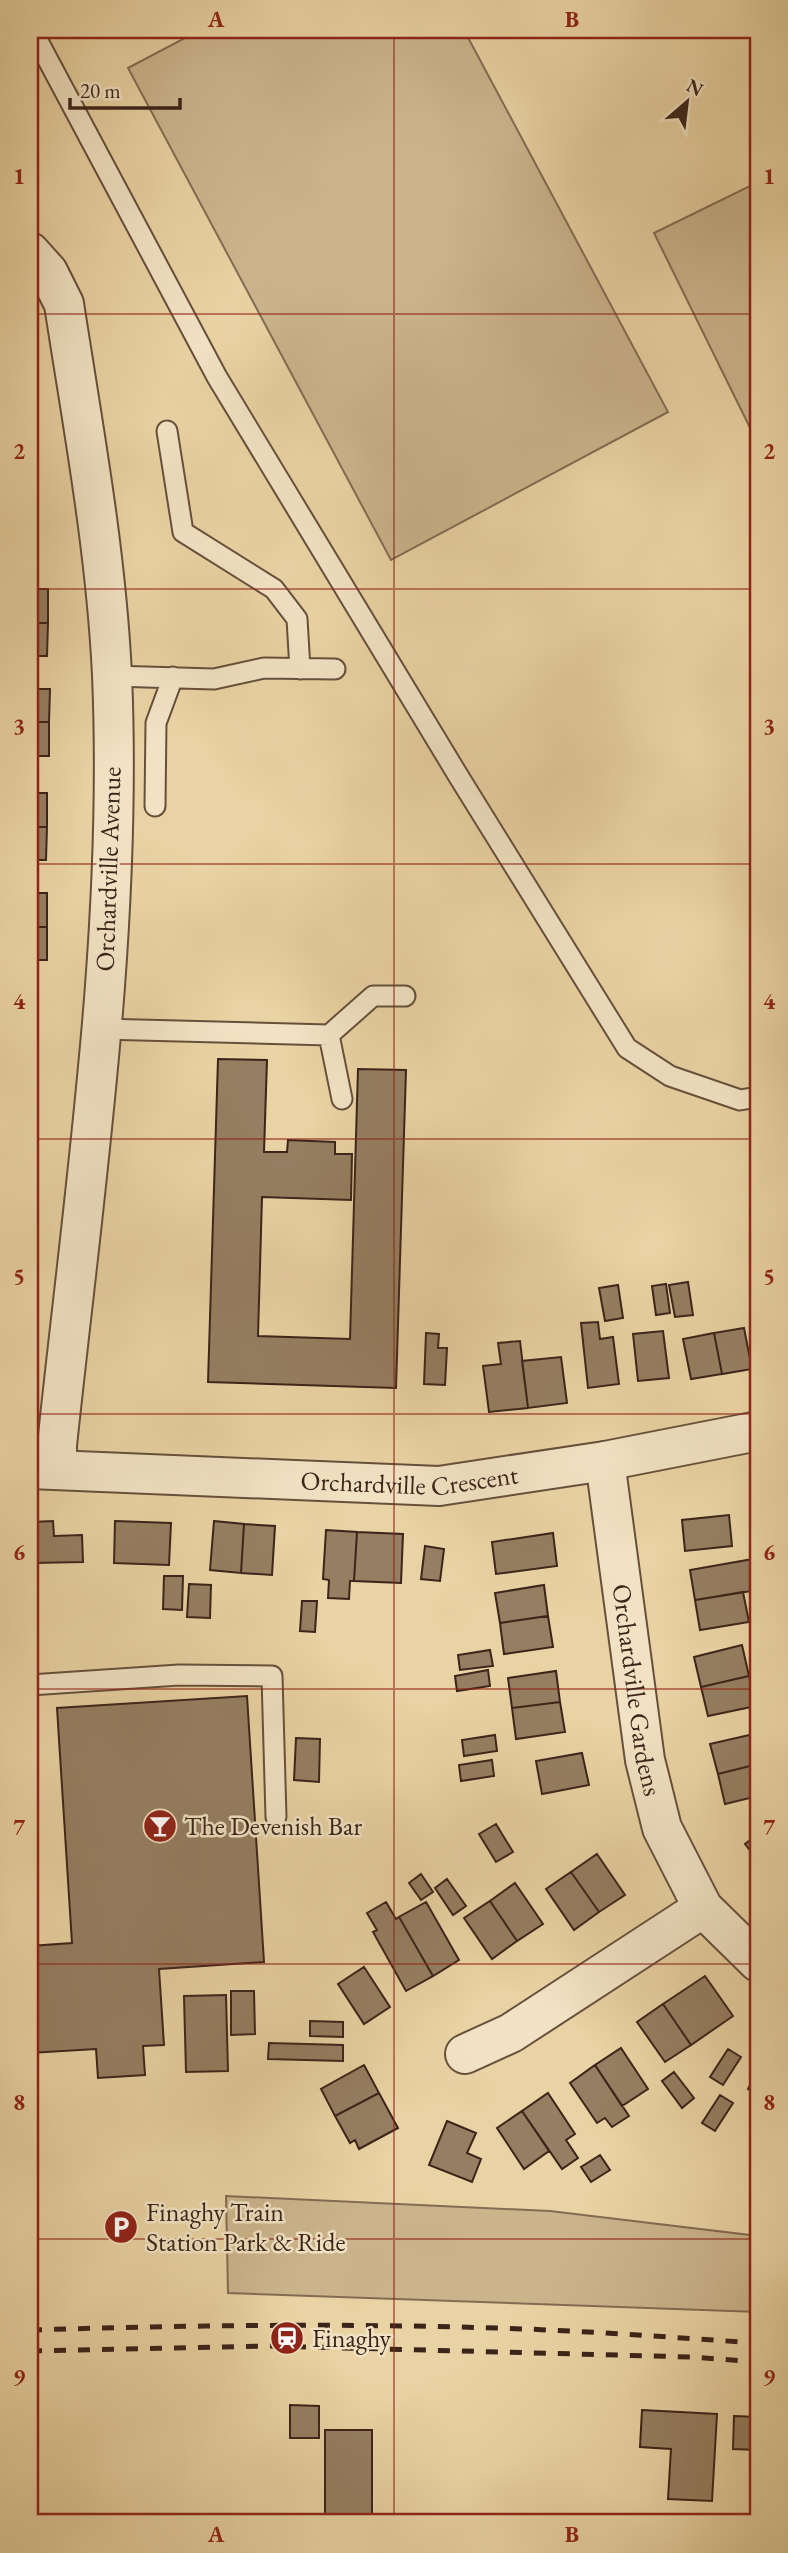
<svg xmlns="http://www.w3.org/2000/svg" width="788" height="2553" viewBox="0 0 788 2553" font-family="'EB Garamond',serif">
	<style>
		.green { fill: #cbb48c; stroke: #836c53; stroke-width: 2 }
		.building { fill: #957e61; stroke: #3b241a; stroke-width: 2 }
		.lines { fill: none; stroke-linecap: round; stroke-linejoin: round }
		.lane-casing { stroke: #66503c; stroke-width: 23 }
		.street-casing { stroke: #66503c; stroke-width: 42 }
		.lane { stroke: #f1e2c3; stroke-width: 19 }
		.street { stroke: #f1e2c3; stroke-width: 38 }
		.rail { stroke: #3b241a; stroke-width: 5; stroke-dasharray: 12 12; stroke-linecap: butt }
		.grid { fill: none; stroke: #8f2418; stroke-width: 2; stroke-opacity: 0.55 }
		.labels { text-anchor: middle; stroke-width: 5; stroke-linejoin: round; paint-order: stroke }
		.street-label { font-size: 26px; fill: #3b241a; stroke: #f1e2c3 }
		.poi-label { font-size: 26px; fill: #3b241a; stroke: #f1e2c3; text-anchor: start }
		.neatline { fill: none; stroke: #8f2418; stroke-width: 2.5 }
		.grid-label { font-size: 23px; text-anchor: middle; font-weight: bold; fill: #8f2418 }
	</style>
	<rect width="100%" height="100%" fill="#e9d2a3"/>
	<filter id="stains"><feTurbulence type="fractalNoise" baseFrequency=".00286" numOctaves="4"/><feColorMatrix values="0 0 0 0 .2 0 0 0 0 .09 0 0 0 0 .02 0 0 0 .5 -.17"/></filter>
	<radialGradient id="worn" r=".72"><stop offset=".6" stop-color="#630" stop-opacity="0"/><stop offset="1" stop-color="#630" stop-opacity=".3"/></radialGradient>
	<path class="green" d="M200,30H464L668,412L391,560L128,68Z
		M758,182V444L654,233Z
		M226,2196L550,2211L758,2236V2312L228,2293Z"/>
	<path class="building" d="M30,589H48V623H30Z
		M30,623H48L47,656H30Z
		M30,689H50L49,722H30Z
		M30,722H49V756H30Z
		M30,793H47V827H30Z
		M30,827H47L46,860H30Z
		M30,893H47V927H30Z
		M30,927H47V960H30Z
		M30,1030H35V1064H30Z
		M218,1059L267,1060L264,1152H287L288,1140L335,1142V1154H352L351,1200L262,1197L258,1336L350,1339L358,1069L406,1070L396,1388L208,1382Z
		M30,1064H35V1097H30Z
		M688,1282L693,1315L675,1317L669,1285Z
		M666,1284L670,1313L656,1315L652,1286Z
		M618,1285L623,1318L605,1321L599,1288Z
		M598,1322L600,1339L613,1337L619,1384L588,1388L581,1323Z
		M744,1328L752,1369L722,1374L714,1333Z
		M663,1331L669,1378L638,1381L633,1334Z
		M426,1333L439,1334L438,1348H447L445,1385L424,1384Z
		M714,1333L722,1374L691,1379L683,1339Z
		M520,1341L528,1408L489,1412L483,1366L501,1364L498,1343Z
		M561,1357L567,1403L528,1408L522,1361Z
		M729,1515L732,1546L685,1551L682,1520Z
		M53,1521L54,1536L82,1535L83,1562L32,1563L31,1522Z
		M115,1521L171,1523L169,1565L114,1563Z
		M214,1521L244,1524L241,1573L210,1570Z
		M244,1524L275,1526L272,1575L241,1573Z
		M326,1530L357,1532L354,1581H350L349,1599L328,1598L329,1580L323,1579Z
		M357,1532L403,1534L401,1583L354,1581Z
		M553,1533L557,1566L496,1574L492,1542Z
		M425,1546L444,1549L440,1581L421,1579Z
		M753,1559L758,1590L695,1600L690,1570Z
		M164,1576H183L182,1610L163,1609Z
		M189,1584L211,1585L210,1618L187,1617Z
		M544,1585L548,1616L500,1623L495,1593Z
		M743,1592L749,1622L700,1630L695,1600Z
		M302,1601H317L315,1632L300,1631Z
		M548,1616L553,1647L504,1654L500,1623Z
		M742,1645L749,1676L701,1687L694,1657Z
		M490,1650L493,1666L460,1670L458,1655Z
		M488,1670L490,1686L457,1691L455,1676Z
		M556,1671L560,1702L512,1708L508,1678Z
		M749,1676L756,1706L708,1716L701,1687Z
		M247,1696L264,1962L159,1969L164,2045L143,2046L145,2075L98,2078L96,2049L30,2053V1946L72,1943L57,1708Z
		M560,1702L565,1732L516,1739L512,1708Z
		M758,1733V1764L718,1774L710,1744Z
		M495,1735L497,1751L464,1756L462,1740Z
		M296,1738L320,1739L319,1782L294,1780Z
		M582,1753L589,1785L542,1794L536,1761Z
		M492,1760L494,1776L461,1781L459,1765Z
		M758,1764V1796L725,1804L718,1774Z
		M496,1824L513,1852L496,1862L479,1834Z
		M758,1834V1861L745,1844Z
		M597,1854L625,1895L599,1912L571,1872Z
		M571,1872L599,1912L574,1930L546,1889Z
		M421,1874L433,1892L421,1900L409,1883Z
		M447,1879L466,1906L453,1915L435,1888Z
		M515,1883L543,1924L517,1941L490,1901Z
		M490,1901L517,1941L492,1959L464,1918Z
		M386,1902L396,1919L399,1917L433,1976L406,1991L373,1932L377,1930L367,1913Z
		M426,1902L459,1960L433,1976L399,1917Z
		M364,1967L390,2007L364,2024L338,1984Z
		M705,1976L733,2016L691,2045L663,2004Z
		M231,1991H254L255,2034L231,2035Z
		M226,1995L228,2071L186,2072L184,1996Z
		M663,2004L691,2045L665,2062L637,2022Z
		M310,2021L343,2022V2037L310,2036Z
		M269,2043L343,2045V2061L268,2059Z
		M621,2048L648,2089L622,2106L595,2065Z
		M728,2049L741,2057L723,2085L710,2077Z
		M364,2065L379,2093L335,2116L321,2089Z
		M595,2065L629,2116L612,2127L605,2118L597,2123L570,2083Z
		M758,2069V2094L748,2089Z
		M674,2072L694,2098L682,2108L662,2081Z
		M379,2093L398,2128L359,2149L355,2140L350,2143L335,2116Z
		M548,2093L575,2134L566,2140L578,2158L562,2169L522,2111Z
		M720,2095L733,2103L715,2131L702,2123Z
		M522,2111L549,2151L524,2169L497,2128Z
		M447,2121L476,2133L467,2153L481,2159L472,2182L429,2165Z
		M600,2155L610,2170L591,2182L581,2167Z
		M290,2405L319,2406V2438H290Z
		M642,2410L717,2414L712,2501L668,2499L671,2449L640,2447Z
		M734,2416L758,2417V2450L733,2449Z
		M325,2430H372V2523H325Z"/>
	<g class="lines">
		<g class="lane-casing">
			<path id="lane" d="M32,30L217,377L459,777L627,1048L670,1076L740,1100L758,1097
				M167,431L183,532L274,589L297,619L300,669
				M112,676L214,679L264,668L335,669
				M155,806L156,723L173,677
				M101,1029L329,1035L373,996H405
				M329,1035L342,1099
				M30,1685L179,1675L272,1676L276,1817"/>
		</g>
		<g class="street-casing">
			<g id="street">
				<path d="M30,252L48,272L64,304C83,427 106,550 112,675C123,932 84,1190 57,1445V1469"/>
				<path id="s1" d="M605,1461L645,1760L662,1828L703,1908L758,1962"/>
				<path id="s2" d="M30,1469L439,1486L605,1461L758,1431"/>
				<path d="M465,2054L511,2033L703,1908"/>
			</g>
		</g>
		<use href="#lane" class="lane"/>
		<use href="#street" class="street"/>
		<path class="rail" d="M30,2330C195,2325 359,2323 525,2329C602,2332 680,2338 758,2343
			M30,2351L270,2346L691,2357L758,2362"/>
	</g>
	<path class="grid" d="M394,30V2523M30,314H758M30,589H758M30,864H758M30,1139H758M30,1414H758M30,1689H758M30,1964H758M30,2239H758"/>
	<defs>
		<g id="bar-disc" transform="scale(1.75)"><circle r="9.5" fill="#8f2418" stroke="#f1e2c3"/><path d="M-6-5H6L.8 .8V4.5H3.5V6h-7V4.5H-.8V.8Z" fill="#fff"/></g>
		<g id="parking-disc" transform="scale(1.75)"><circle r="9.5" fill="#8f2418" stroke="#f1e2c3"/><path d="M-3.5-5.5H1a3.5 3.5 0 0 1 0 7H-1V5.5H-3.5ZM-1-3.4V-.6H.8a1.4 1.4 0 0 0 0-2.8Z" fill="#fff"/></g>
		<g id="station-disc" transform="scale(1.75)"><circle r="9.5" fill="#8f2418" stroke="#f1e2c3"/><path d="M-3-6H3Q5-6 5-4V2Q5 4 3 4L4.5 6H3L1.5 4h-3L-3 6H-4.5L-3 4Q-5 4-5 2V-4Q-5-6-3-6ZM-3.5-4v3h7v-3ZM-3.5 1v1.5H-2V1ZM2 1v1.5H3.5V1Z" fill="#fff"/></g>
	</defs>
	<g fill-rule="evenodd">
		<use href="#bar-disc" x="160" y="1826"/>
		<use href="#parking-disc" x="121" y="2227"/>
		<use href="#station-disc" x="287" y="2338"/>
	</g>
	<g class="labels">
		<g class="street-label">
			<text transform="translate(108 869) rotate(-88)" y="9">Orchardville Avenue</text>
			<text dy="9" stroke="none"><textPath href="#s2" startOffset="380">Orchardville Crescent</textPath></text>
			<text dy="9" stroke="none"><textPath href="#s1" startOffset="231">Orchardville Gardens</textPath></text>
		</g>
		<g class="poi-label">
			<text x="184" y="1835">The Devenish Bar</text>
			<text x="146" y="2221">Finaghy Train<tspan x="146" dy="30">Station Park &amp; Ride</tspan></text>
			<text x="312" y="2347">Finaghy</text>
		</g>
	</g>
	<rect width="788" height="2553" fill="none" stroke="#e9d2a3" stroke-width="77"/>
	<g transform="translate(687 102) rotate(28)" stroke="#f1e2c3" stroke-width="5" paint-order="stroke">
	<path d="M0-5L12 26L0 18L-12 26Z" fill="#3b241a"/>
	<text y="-10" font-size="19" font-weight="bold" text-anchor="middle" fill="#3b241a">N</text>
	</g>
	<path d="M70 98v10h110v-10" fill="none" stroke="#3b241a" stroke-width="3.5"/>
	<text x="80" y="98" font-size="21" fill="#3b241a" stroke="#f1e2c3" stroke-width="5" paint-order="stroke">20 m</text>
	<rect x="38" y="38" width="712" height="2476" class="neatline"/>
	<g class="grid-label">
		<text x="216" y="27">A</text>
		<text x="572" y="27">B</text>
		<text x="19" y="184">1</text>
		<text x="769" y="184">1</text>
		<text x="19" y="459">2</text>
		<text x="769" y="459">2</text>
		<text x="19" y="734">3</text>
		<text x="769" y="734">3</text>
		<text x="19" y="1009">4</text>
		<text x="769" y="1009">4</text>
		<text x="19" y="1284">5</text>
		<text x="769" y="1284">5</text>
		<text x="19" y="1560">6</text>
		<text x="769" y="1560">6</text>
		<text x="19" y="1835">7</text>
		<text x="769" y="1835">7</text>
		<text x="19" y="2110">8</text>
		<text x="769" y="2110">8</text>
		<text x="19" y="2385">9</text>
		<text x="769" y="2385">9</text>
		<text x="216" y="2542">A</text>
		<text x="572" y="2542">B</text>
	</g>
	<rect width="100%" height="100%" filter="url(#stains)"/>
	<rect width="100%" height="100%" fill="url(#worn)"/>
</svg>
